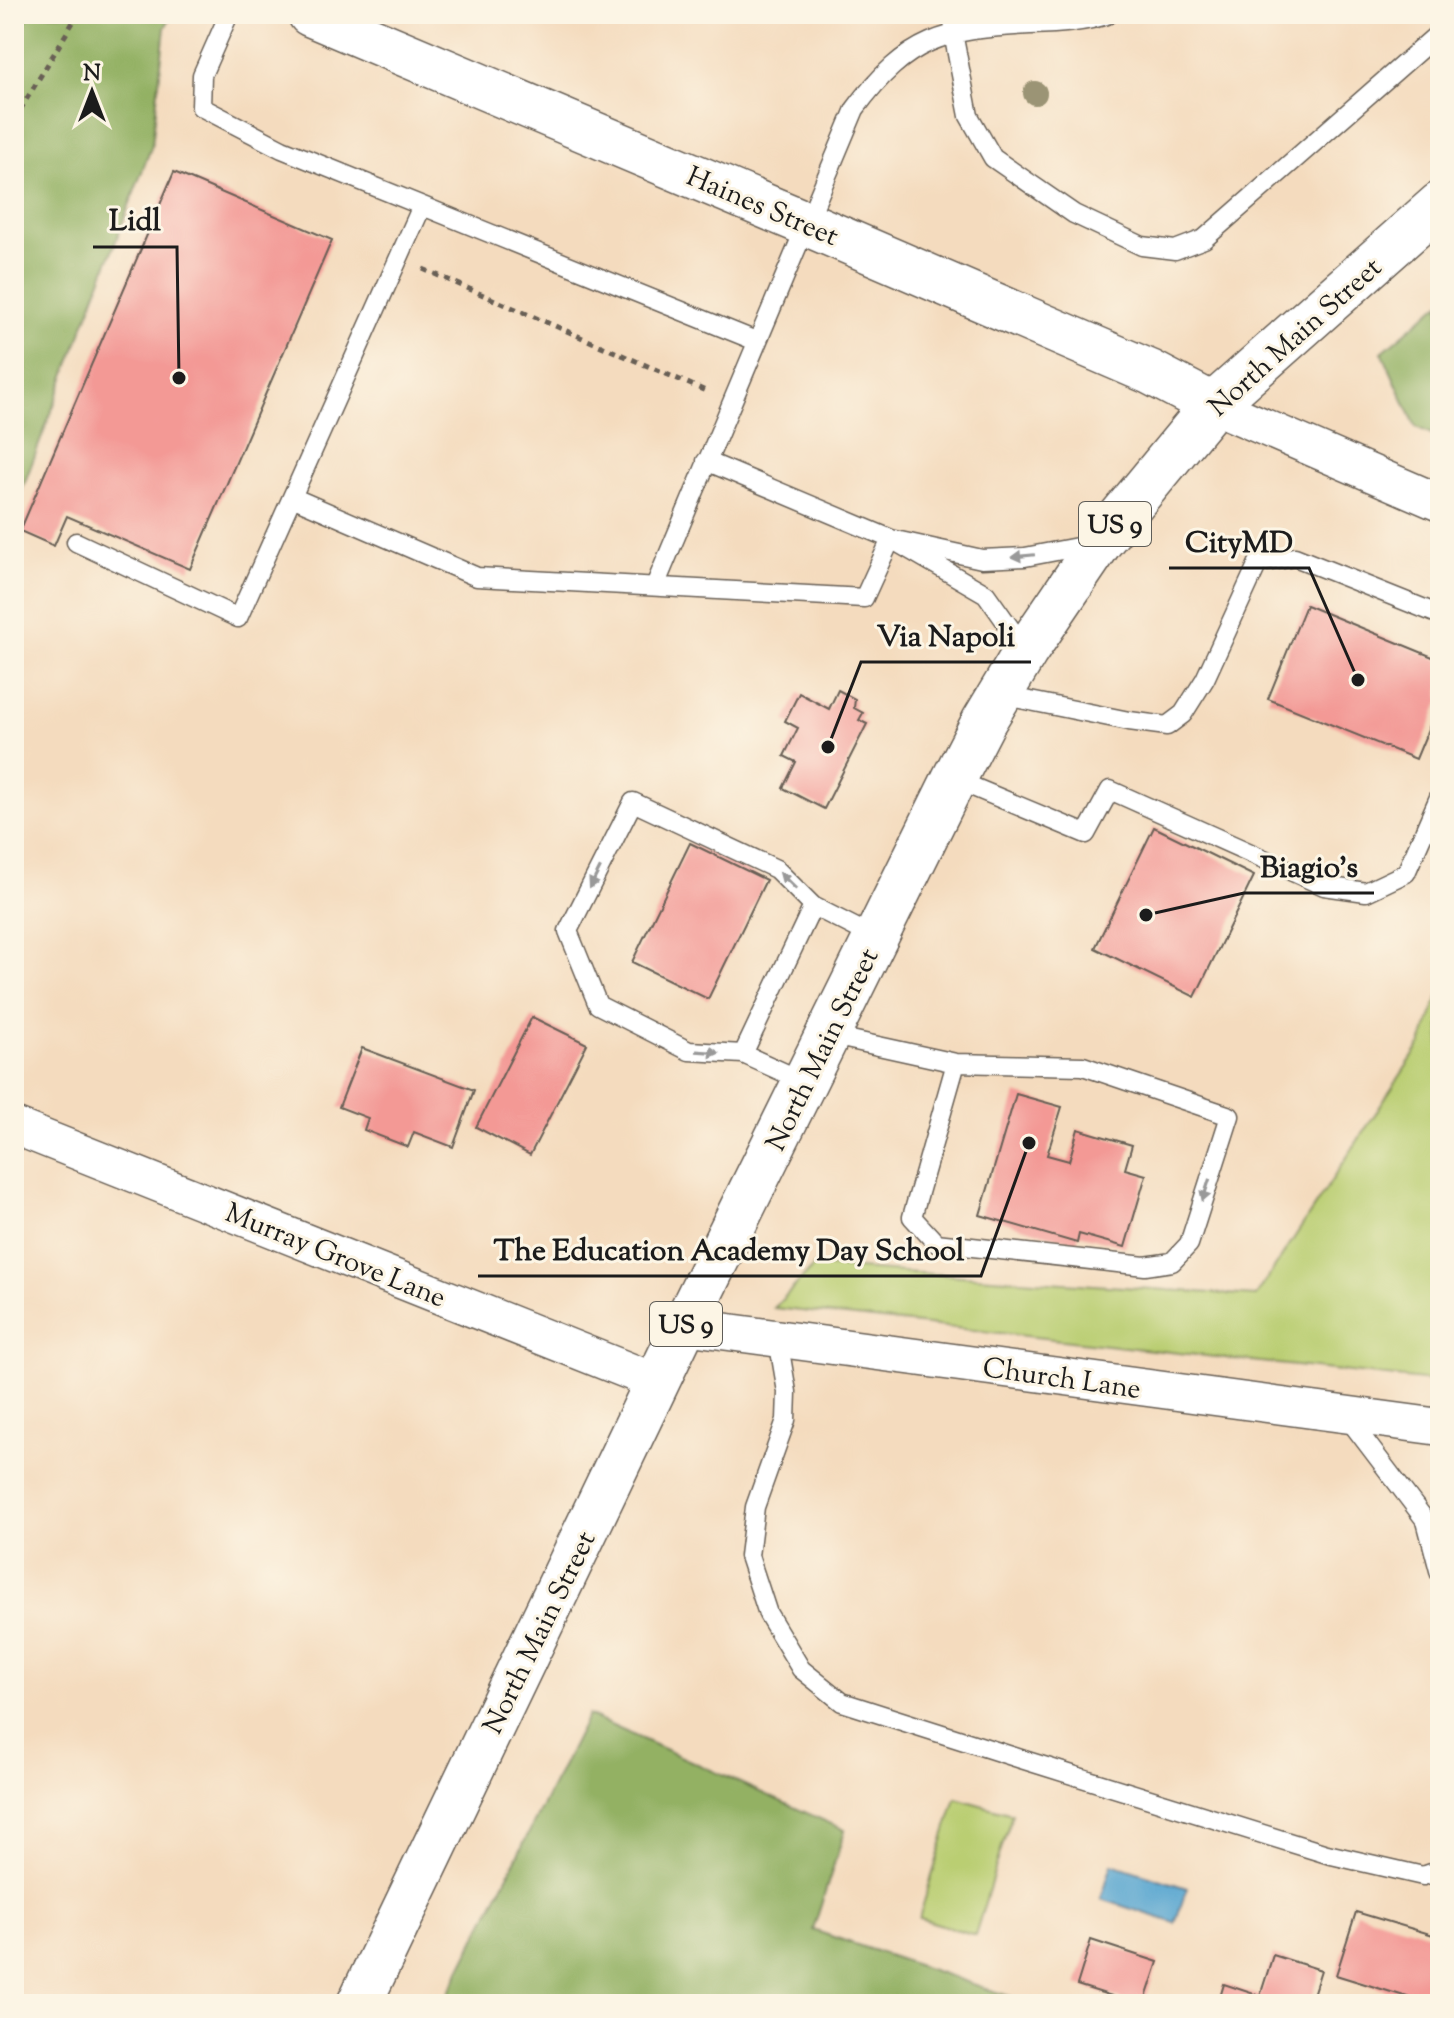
<svg xmlns="http://www.w3.org/2000/svg" width="1454" height="2018" viewBox="0 0 1454 2018" font-family="'Sorts Mill Goudy',serif">
	<style>
		.green { fill: #bace72; stroke: #6b7547; stroke-width: 2 }
		.forest { fill: #93b164; stroke: #586640; stroke-width: 2 }
		.water { fill: #56a5d0; stroke: #396076; stroke-width: 2 }
		.building { fill: #f39995 }
		.lines { fill: none; stroke-linecap: round; stroke-linejoin: round }
		.lane-casing { stroke: #685f55; stroke-width: 21 }
		.street-casing { stroke: #685f55; stroke-width: 39 }
		.secondary-casing { stroke: #685f55; stroke-width: 47 }
		.highway-casing { stroke: #685f55; stroke-width: 47 }
		.path { stroke: #685f55; stroke-width: 5; stroke-dasharray: 6 6; stroke-linecap: butt }
		.lane { stroke: #fff; stroke-width: 18 }
		.street { stroke: #fff; stroke-width: 36 }
		.secondary { stroke: #fff; stroke-width: 44 }
		.highway { stroke: #fff; stroke-width: 44 }
		.tree { fill: #9b9475 }
		.oneway { fill: #999 }
		.labels { text-anchor: middle; stroke-width: 6; stroke-linejoin: round; paint-order: stroke }
		.shield { fill: #fcf5e5; stroke: #5f5d58; stroke-width: 2 }
		.shield-label { font-size: 26px; font-weight: bold; fill: #1c1c1c }
		.street-label { font-size: 28px; fill: #1c1c1c; stroke: #fcf5e5 }
		.leader { fill: none; stroke: #1c1c1c; stroke-width: 3 }
		.callout-dot { fill: #1c1c1c; stroke: #fcf5e5; stroke-width: 3 }
		.callout-label { font-size: 30px; text-anchor: middle; font-weight: bold; fill: #1c1c1c; stroke: #fcf5e5; stroke-width: 6; stroke-linejoin: round; paint-order: stroke }
	</style>
	<rect width="100%" height="100%" fill="#fcf5e5"/>
	<filter id="ink" filterUnits="userSpaceOnUse"><feTurbulence type="fractalNoise" baseFrequency=".0125" numOctaves="2"/><feDisplacementMap in="SourceGraphic" scale="16" xChannelSelector="R" yChannelSelector="G"/><feConvolveMatrix kernelMatrix="1 2 1 2 8 2 1 2 1" color-interpolation-filters="sRGB"/></filter>
	<filter id="wash" filterUnits="userSpaceOnUse"><feTurbulence type="fractalNoise" baseFrequency=".006" numOctaves="4" result="noise"/><feDisplacementMap in="SourceGraphic" scale="32" xChannelSelector="R" yChannelSelector="G"/><feGaussianBlur stdDeviation="1.8" result="paint"/><feColorMatrix in="noise" values="0 0 0 0 0 0 0 0 0 0 0 0 0 0 0 0 0 1.4 0 .05"/><feComposite in="paint" operator="in"/></filter>
	<g filter="url(#wash)">
		<rect width="100%" height="100%" fill="#f4dbbe"/>
		<path class="green" d="M1440,993V1382L774,1308L814,1266L1256,1296L1421,1044Z
			M956,1798L1012,1814L975,1935L919,1918Z"/>
		<path class="forest" d="M30,14H172L165,28L152,145L14,511V40Z
			M1440,303V438L1416,427L1382,352Z
			M588,1715L845,1830L813,1930L1032,2004H443Z"/>
		<path class="water" d="M1112,1864L1187,1888L1175,1923L1101,1899Z"/>
		<g id="blocks">
			<path class="building" d="M174,172L332,240L190,569L67,516L54,546L20,531Z
				M1306,605L1440,660V701L1416,759L1268,699Z
				M838,690L855,699L854,708L863,713L859,720L867,724L824,809L783,788L796,762L784,756L798,728L785,721L799,693L829,709Z
				M1154,827L1254,876L1195,997L1095,948Z
				M690,843L766,880L708,999L632,962Z
				M532,1017L587,1044L530,1155L476,1127Z
				M362,1048L474,1090L453,1147L414,1132L408,1147L364,1130L368,1118L339,1107Z
				M1016,1094L1062,1107L1047,1155L1069,1161L1078,1129L1132,1145L1125,1169L1146,1175L1125,1247L1079,1234L1077,1243L980,1215Z
				M1356,1912L1440,1937V2004H1430L1336,1975Z
				M1091,1940L1158,1962L1144,2004H1137L1077,1985Z
				M1273,1955L1321,1970L1310,2004H1218L1224,1984L1260,1996Z"/>
		</g>
	</g>
	<g filter="url(#ink)">
		<use href="#blocks" fill-opacity="0" stroke="#685f55" stroke-width="2"/>
		<g class="lines">
			<g class="lane-casing">
				<path id="lane" d="M229,14L202,75L201,107L282,149L756,341
					M955,14L953,33L969,116L993,158L1074,214L1142,246L1175,250L1204,239L1440,32
					M292,497L477,577L864,598L891,539L706,461
					M76,542L238,618L422,206
					M655,586L855,109C907,38 945,29 1030,25C1056,24 1084,23 1109,14
					M1025,649L986,594L891,539L982,559L1025,557L1093,544
					M1000,695L1129,721L1167,726L1183,714L1205,679L1258,563L1295,557L1440,615
					M954,779L1086,834L1110,790L1324,886L1366,892L1406,873L1440,795
					M828,1035L956,1063L1083,1066L1230,1116L1189,1244L1172,1262L1145,1266L936,1243L912,1217L956,1063
					M743,1054L813,906
					M805,1082L743,1054L689,1051L598,1005L568,931L633,802L776,869L813,906L876,938
					M778,1339L787,1392L786,1420L755,1507L749,1556L768,1614L801,1669L842,1702L1021,1759L1327,1854L1423,1876L1440,1870
					M1347,1417L1426,1521L1440,1574"/>
			</g>
			<g class="street-casing">
				<path id="street" d="M1213,405L1440,503
					M14,1126L659,1383
					M684,1326L1440,1427"/>
			</g>
			<g class="secondary-casing">
				<path id="secondary" d="M310,14L805,223L1150,372L1213,405"/>
			</g>
			<g class="highway-casing">
				<path id="highway" d="M359,2004L684,1326L954,779L984,721L1026,651L1100,542L1213,405L1440,204"/>
			</g>
			<path class="path" d="M14,120L78,14
				M423,269L708,392"/>
			<use href="#lane" class="lane"/>
			<use href="#street" class="street"/>
			<use href="#secondary" class="secondary"/>
			<use href="#highway" class="highway"/>
		</g>
		<circle class="tree" cx="1035" cy="93" r="12"/>
		<defs><path id="oneway-solid" d="M-6-.8H1V-3.2L6.5 0L1 3.2V.8H-6Z" transform="scale(2)"/></defs>
		<g class="oneway">
			<use href="#oneway-solid" transform="translate(1023 556) rotate(174)"/>
			<use href="#oneway-solid" transform="translate(595 878) rotate(117)"/>
			<use href="#oneway-solid" transform="translate(788 881) rotate(-135)"/>
			<use href="#oneway-solid" transform="translate(708 1052) rotate(4)"/>
			<use href="#oneway-solid" transform="translate(1206 1190) rotate(108)"/>
		</g>
	</g>
	<g class="labels">
		<g class="shield">
			<rect x="1079" y="502" width="72" height="44" rx="6"/>
			<rect x="650" y="1302" width="72" height="44" rx="6"/>
		</g>
		<g class="shield-label">
			<text x="1115" y="533">US 9</text>
			<text x="686" y="1333">US 9</text>
		</g>
		<g class="street-label">
			<text transform="translate(763 205) rotate(23)" y="10">Haines Street</text>
			<text transform="translate(1294 336) rotate(-42)" y="10">North Main Street</text>
			<text transform="translate(821 1049) rotate(-64)" y="10">North Main Street</text>
			<text transform="translate(336 1254) rotate(22)" y="10">Murray Grove Lane</text>
			<text transform="translate(1062 1377) rotate(8)" y="10">Church Lane</text>
			<text transform="translate(538 1632) rotate(-64)" y="10">North Main Street</text>
		</g>
	</g>
	<path class="leader" d="M179 378L177 247H93M1358 680L1309 568H1169M828 747L861 662H1031M1146 915L1244 893H1374M1029 1143L981 1276H478"/>
	<g class="callout-dot">
		<circle cx="179" cy="378" r="8"/>
		<circle cx="1358" cy="680" r="8"/>
		<circle cx="828" cy="747" r="8"/>
		<circle cx="1146" cy="915" r="8"/>
		<circle cx="1029" cy="1143" r="8"/>
	</g>
	<g class="callout-label">
		<text x="135" y="230">Lidl</text>
		<text x="1239" y="552">CityMD</text>
		<text x="946" y="646">Via Napoli</text>
		<text x="1309" y="877">Biagio's</text>
		<text x="729" y="1260">The Education Academy Day School</text>
	</g>
	<rect width="1454" height="2018" fill="none" stroke="#fcf5e5" stroke-width="48"/>
	<g transform="translate(92 92)" stroke="#fcf5e5" stroke-width="6" paint-order="stroke">
	<path d="M0-6L14 30L0 20L-14 30Z" fill="#1c1c1c"/>
	<text y="-12" font-size="22" font-weight="bold" text-anchor="middle" fill="#1c1c1c">N</text>
	</g>
</svg>
